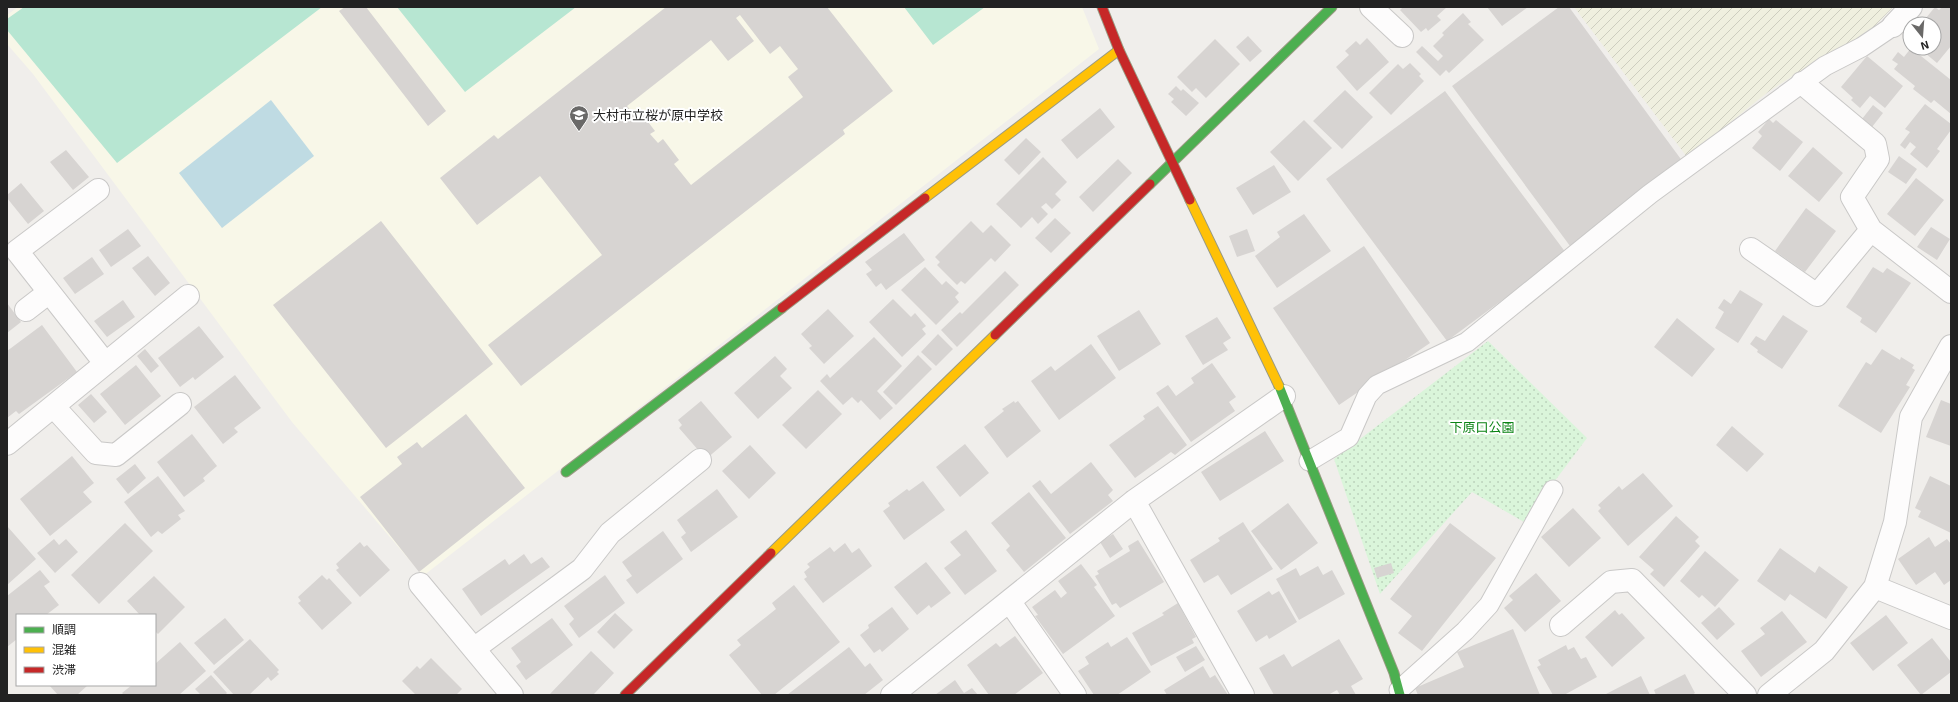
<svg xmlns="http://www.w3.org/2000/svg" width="1958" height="702" viewBox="0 0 1958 702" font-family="'Exo 2','Noto Sans JP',sans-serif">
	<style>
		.education { fill: #f8f7e8 }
		.farmland { fill: url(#farmland-furrows) }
		.park { fill: url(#park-dots) }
		.pitch { fill: #b7e6d2 }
		.water { fill: #bfdbe3 }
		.building { fill: #d7d4d2; fill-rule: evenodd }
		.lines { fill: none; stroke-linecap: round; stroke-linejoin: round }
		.lane-casing { stroke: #c9c8c7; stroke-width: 21 }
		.street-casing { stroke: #c9c8c7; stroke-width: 24 }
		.fast-casing { stroke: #999a82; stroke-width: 11 }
		.slow-casing { stroke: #999a82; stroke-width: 11 }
		.jam-casing { stroke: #999a82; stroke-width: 11 }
		.lane { stroke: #fdfcfc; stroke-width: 19 }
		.street { stroke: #fdfcfc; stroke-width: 22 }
		.fast { stroke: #4caf50; stroke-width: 9 }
		.slow { stroke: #ffc107; stroke-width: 9 }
		.jam { stroke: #c62828; stroke-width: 9 }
		.labels { text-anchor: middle; stroke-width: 4; stroke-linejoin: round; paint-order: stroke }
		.poi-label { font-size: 13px; fill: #222; stroke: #fff; text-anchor: start }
		.park-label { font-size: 13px; fill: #0c8416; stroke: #fff }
	</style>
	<defs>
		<pattern id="farmland-furrows" width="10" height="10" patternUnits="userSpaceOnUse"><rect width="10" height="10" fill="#efefdf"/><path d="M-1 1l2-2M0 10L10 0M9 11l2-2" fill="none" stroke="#cdcdbf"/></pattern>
		<pattern id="park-dots" width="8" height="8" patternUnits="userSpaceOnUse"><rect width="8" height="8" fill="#daf5da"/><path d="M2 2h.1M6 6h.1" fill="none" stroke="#bbd2bb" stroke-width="1.8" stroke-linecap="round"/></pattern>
	</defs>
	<rect width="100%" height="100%" fill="#f0eeeb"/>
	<path class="education" d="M18,7H1082L1099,49L423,576L292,422L33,74L7,44V15Z"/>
	<path class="farmland" d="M1574,7H1893L1863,38L1829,53L1768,92L1687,157Z"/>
	<path class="park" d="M1488,341L1587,438L1524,522L1472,492L1380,594L1334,459Z"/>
	<path class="pitch" d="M24,7H322L117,163L7,30V19Z
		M397,7H576L465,92Z
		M904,7H985L933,45Z"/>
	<path class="water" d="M271,100L314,156L222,228L179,173Z"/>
	<path class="building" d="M345,7H366L446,111L428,126L339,11Z
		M666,7H827L893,91L843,130L845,134L521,386L488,345L602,255L540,176L477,225L440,178L494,135L498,139ZM740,15L770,54L780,46L798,69L788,77L803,97L691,185L674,164L679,160L663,139L658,143L650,134L655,131L642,114L636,117L627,106L711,40L728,61L754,41L736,18Z
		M1403,7H1447L1437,16L1441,20L1428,31L1426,28L1421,32L1400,10Z
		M1487,7H1528L1502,26Z
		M1559,7H1569L1683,162L1570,246L1452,86Z
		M1935,7L1939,10L1942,7H1951V46L1937,63L1919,48H1934V24H1921Z
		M1463,13L1471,22L1468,24L1484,40L1449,73L1446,70L1440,76L1416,52L1422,46L1438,61L1443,56L1433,46L1444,35L1442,33Z
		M1248,36L1262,51L1250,62L1236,47Z
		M1367,38L1389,62L1357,91L1336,67L1349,55L1345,51L1356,41L1360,45Z
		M1215,39L1240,64L1206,98L1196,88L1192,92L1177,77Z
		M1911,48L1951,80V114L1934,100L1931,103L1913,89L1915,86L1894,69L1898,64L1892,60L1898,52L1904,57Z
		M1867,56L1903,86L1885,108L1870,96L1860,108L1851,100L1853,98L1841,87Z
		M1410,63L1421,74L1419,76L1424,81L1391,115L1369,93L1398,64L1403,69Z
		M1176,86L1181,91L1183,89L1199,103L1186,116L1171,102L1174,99L1168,94Z
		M1345,90L1373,117L1342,149L1313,121Z
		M1445,91L1566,253L1447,341L1326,179Z
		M1925,104L1951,124V130L1937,149L1940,151L1927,168L1910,154L1916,147L1910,142L1905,149L1900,145L1910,132L1905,129Z
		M1873,105L1883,113L1872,127L1862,119Z
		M1100,108L1115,127L1077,159L1061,140Z
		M1769,119L1773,123L1776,120L1803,142L1780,171L1752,148L1762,136L1758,132Z
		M1304,120L1332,148L1298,181L1270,152Z
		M1026,138L1041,152L1019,175L1004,160Z
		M1813,147L1843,173L1819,202L1788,176Z
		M66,150L89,177L73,190L50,162Z
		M1899,156L1917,169L1906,184L1888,172Z
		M1043,157L1067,182L1055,194L1061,200L1052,209L1046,203L1041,207L1048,214L1038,224L1032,217L1021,228L996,204Z
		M1118,159L1132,173L1093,212L1079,197Z
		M1274,165L1291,192L1253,215L1236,188Z
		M1916,178L1944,200L1915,236L1887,214Z
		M21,183L44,211L28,224L7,198V195Z
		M1806,208L1836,231L1805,272L1775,251Z
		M1304,214L1331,251L1277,288L1255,256L1280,237L1277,232Z
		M1055,218L1071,233L1051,253L1035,238Z
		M381,221L493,364L386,448L273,305Z
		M971,221L983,233L991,225L1011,245L995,262L991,258L965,284L961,281L957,285L937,265L940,262L935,257Z
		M1931,227L1950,239L1937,260L1917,247Z
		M128,229L141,246L111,267L99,250Z
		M1247,229L1255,251L1237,257L1229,236Z
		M904,233L925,260L886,290L881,283L876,287L866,274L872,270L865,262Z
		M1364,246L1430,343L1339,405L1273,308Z
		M148,256L170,283L155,296L132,268Z
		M92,257L104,274L75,294L63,278Z
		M925,267L942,285L946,281L959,293L955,297L959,302L936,325L901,290Z
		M1873,267L1883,273L1887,268L1911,283L1876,333L1860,322L1862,318L1846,307Z
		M1005,271L1019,285L957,347L941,330L960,312L962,314Z
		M1740,290L1763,304L1738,343L1715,328L1724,312L1718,308L1724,299L1731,304Z
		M893,299L911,317L915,313L926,326L922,329L926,334L902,357L869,322Z
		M123,300L135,317L107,337L94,321Z
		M7,303L21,322L7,333Z
		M828,309L854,336L824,364L809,348L812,346L801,334Z
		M1139,310L1161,344L1119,371L1097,336Z
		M1783,315L1808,331L1782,369L1757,352L1758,350L1750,344L1756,336L1765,341Z
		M1217,317L1231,338L1223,343L1228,350L1203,365L1185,336Z
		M1677,318L1715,349L1692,377L1654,347Z
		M42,325L77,372L19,414L16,411L7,418V351Z
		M199,326L224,357L195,380L193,377L180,387L158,358Z
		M938,334L953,349L936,366L921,352Z
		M874,337L902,366L877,391L893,408L880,420L861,400L858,403L852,397L843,405L820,381L827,374L830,378Z
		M1091,344L1116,378L1059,420L1031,381L1051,366L1055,371Z
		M145,349L159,366L151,373L137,356Z
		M1882,349L1900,360L1901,357L1914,365L1912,368L1915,370L1906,385L1910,387L1881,433L1838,406L1866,362L1871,365Z
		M918,355L932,369L896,405L883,392Z
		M775,356L787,369L780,376L792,388L758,419L734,393Z
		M1212,363L1236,397L1229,402L1235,411L1191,442L1156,393L1168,385L1176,396L1194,383L1191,378Z
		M136,365L161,396L125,425L100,394Z
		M235,375L261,408L234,428L238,432L223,444L194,407Z
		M818,390L842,414L806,449L782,425Z
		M91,394L107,412L94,423L78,405Z
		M1941,400L1951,404V446L1926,437Z
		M701,401L732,437L706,459L679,428L682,425L678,420Z
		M1014,401L1015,403L1018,401L1041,431L1007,458L984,427L1004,411L1002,409Z
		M1158,406L1187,445L1175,455L1171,452L1135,478L1109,445L1145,419L1143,416Z
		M466,414L525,488L419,572L360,497L402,464L397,457L417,442L422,448Z
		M1732,426L1764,454L1747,472L1716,445Z
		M1265,431L1284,461L1220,501L1201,472Z
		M192,434L217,466L203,478L205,481L184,497L157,462Z
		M965,444L989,473L960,497L936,467Z
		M750,445L776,473L749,499L722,471Z
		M72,456L94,483L83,492L92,502L50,536L20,499Z
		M1091,462L1113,490L1108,495L1113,501L1070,534L1032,486L1040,480L1051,494Z
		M135,464L146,478L128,494L116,479Z
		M1643,473L1673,506L1628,546L1598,511L1601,508L1598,505L1619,486L1622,490Z
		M158,476L185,511L178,515L181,519L162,534L158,531L151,537L124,502Z
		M1930,476L1951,486V533L1918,517L1921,511L1915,508Z
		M923,481L945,510L904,540L883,511L890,506L888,503L907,489L909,491Z
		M717,489L738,517L691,552L681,537L686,533L677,520Z
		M1029,492L1066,538L1024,572L1006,550L1010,546L991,523Z
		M1288,503L1318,543L1281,570L1251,531Z
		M1573,508L1601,538L1569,567L1541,537Z
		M1676,516L1699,537L1695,541L1700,546L1664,587L1650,574L1654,570L1639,557Z
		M1243,522L1273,569L1231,595L1218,575L1204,583L1190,560L1220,541L1218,538Z
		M125,523L153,551L99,604L71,575Z
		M1450,523L1496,558L1422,651L1398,633L1412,616L1390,599Z
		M7,526L36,559L7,585Z
		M966,530L997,571L965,595L944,568L961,555L950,542Z
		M663,531L683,559L637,594L626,580L632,576L622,562Z
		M1113,534L1123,549L1110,558L1100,542Z
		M1929,537L1935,547L1947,539L1951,544V580L1944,585L1935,572L1916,585L1898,559Z
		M54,539L59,545L66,539L78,552L55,573L37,553Z
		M1138,540L1164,582L1120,608L1116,603L1112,605L1095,576L1099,574L1097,571L1130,551L1128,546Z
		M360,542L364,547L367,545L390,570L360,597L336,570L339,568L336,564Z
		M845,543L852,553L859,548L872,566L823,603L804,579L807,577L804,572L810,567L807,564L830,547L834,552Z
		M1780,548L1815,573L1819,566L1848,587L1826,619L1790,594L1785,601L1757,581Z
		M1705,551L1739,580L1715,607L1702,595L1699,598L1680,581Z
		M524,554L531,564L542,557L550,567L481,616L462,589L505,559L509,565Z
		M926,562L951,593L931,608L929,605L917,615L894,587Z
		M1391,563L1394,573L1377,578L1374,568Z
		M1081,564L1097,585L1094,587L1115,616L1063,654L1035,616L1038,615L1032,607L1055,590L1061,598L1067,593L1058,581Z
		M1318,566L1323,575L1332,570L1345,594L1299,620L1276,579L1296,568L1300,576Z
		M40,570L50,582L44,586L59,605L46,615H17V639L7,647V596Z
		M1536,573L1561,601L1525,632L1504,608L1513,600L1509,596Z
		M322,575L327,580L329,578L352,603L322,630L298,603L301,601L298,597Z
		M605,575L625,603L579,638L569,624L574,619L564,606Z
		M154,576L185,607L158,634L155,631V615H140L127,601Z
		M794,585L840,642L774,695H762L729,655L741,645L737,640L776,609L772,603Z
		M1269,591L1272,595L1279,591L1297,622L1269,639L1267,635L1256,642L1237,611Z
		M1178,603L1196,637L1192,639L1194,643L1151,666L1132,633L1164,615L1162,613Z
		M892,607L909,629L882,652L880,649L874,653L860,635L869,628L868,625Z
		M1719,607L1735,624L1717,640L1701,623Z
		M1615,610L1619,615L1622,613L1645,638L1612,667L1585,637Z
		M1782,611L1807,642L1761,677L1741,651L1765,634L1760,628Z
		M615,613L633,630L614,649L597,632Z
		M1886,615L1908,643L1873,671L1850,643Z
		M225,618L244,640L214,665L194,643Z
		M552,618L573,645L526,680L516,666L521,662L511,648Z
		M1513,629L1540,695H1418L1415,688L1464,667L1457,652Z
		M1015,636L1043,673L1014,695H989L967,665L996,643L1000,647Z
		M1127,637L1151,672L1117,695H1094L1078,671L1089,664L1085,657L1108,642L1111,647Z
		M1932,638L1951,662V672L1921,695L1897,665Z
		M250,639L279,670L277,672L279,674L271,681L268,677L249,695H234L213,672Z
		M1339,639L1363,679L1351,686L1356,695H1340L1337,690L1328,695H1274L1259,668L1284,654L1292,667Z
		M180,642L206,671L179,695H124L122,693L132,685H155V664Z
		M1566,645L1568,650L1574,647L1581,659L1586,657L1597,677L1564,695H1553L1537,667L1541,665L1538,660Z
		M1196,646L1205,660L1185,672L1176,657Z
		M849,647L865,667L870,663L883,680L864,695H787Z
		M591,651L614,673L593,695H549Z
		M431,658L462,689L456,695H416L402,681L417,666L420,669Z
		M1203,666L1210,678L1215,675L1228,695H1167L1164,690Z
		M1685,674L1695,693L1692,695H1656L1654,690Z
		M211,675L227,693L225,695H201L195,689Z
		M1641,676L1650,695H1607L1606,694Z
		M955,680L964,693L972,688L978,695H935Z
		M49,685H88L77,695H58Z"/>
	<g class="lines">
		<g class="lane-casing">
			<path id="lane" d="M1309,461L1349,437L1367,396L1377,385L1467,342L1650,194L1825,66L1862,47L1893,26
				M1399,690L1465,631L1489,605L1553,490"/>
		</g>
		<g class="street-casing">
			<path id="street" d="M1371,7L1402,36
				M1893,26L1911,7
				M1802,83L1875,144L1878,159L1852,197L1871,230
				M98,190L17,251L105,363
				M1751,249L1817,295L1871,230L1951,292
				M26,310L48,293
				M54,407L96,453L116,455L180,404
				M7,444L188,296
				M1134,501L1243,695
				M420,584L512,695
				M1875,587L1951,618
				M1010,602L1075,695
				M1561,625L1611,582L1632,580L1745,695
				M475,648L582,569L610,533L700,460
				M892,695L1134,501L1284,396
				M1769,695L1824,651L1875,587L1895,522L1911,417L1951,346"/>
		</g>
		<g class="fast-casing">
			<path id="fast" d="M1150,184L1332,7
				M1279,386L1394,673L1400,695
				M566,472L782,308"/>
		</g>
		<g class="slow-casing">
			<path id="slow" d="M925,198L1119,50
				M1190,200L1279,386
				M771,553L995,335"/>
		</g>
		<g class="jam-casing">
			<path id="jam" d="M1102,7L1119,50L1190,200
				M782,308L925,198
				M995,335L1150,184
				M625,695L771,553"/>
		</g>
		<use href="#lane" class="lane"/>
		<use href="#street" class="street"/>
		<use href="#fast" class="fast"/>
		<use href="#slow" class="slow"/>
		<use href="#jam" class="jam"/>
	</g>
	<defs>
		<g id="school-pin" transform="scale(1)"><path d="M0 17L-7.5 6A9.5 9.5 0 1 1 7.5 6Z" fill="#6a6968" stroke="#fff"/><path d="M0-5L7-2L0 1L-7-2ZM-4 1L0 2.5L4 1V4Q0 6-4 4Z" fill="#fff"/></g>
	</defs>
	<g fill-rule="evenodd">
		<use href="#school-pin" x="579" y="115"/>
	</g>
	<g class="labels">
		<g class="poi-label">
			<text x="593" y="120">大村市立桜が原中学校</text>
		</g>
		<g class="park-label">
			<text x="1482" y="432">下原口公園</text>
		</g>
	</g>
	<rect width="1958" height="702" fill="none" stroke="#222222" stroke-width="16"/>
	<rect x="16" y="614" width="140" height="72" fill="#ffffff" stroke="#a7a7a7"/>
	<rect x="24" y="627" width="20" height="6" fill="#4caf50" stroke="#a7a7a7"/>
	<text x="52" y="634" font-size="12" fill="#222222">順調</text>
	<rect x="24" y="647" width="20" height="6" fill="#ffc107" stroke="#a7a7a7"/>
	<text x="52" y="654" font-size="12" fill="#222222">混雑</text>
	<rect x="24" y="667" width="20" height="6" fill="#c62828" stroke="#a7a7a7"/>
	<text x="52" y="674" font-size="12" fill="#222222">渋滞</text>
	<g transform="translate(1922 36) rotate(163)"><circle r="19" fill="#ffffff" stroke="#a7a7a7"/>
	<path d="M0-3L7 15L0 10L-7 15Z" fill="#6a6968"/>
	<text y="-6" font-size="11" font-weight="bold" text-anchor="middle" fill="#222222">N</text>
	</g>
</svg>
